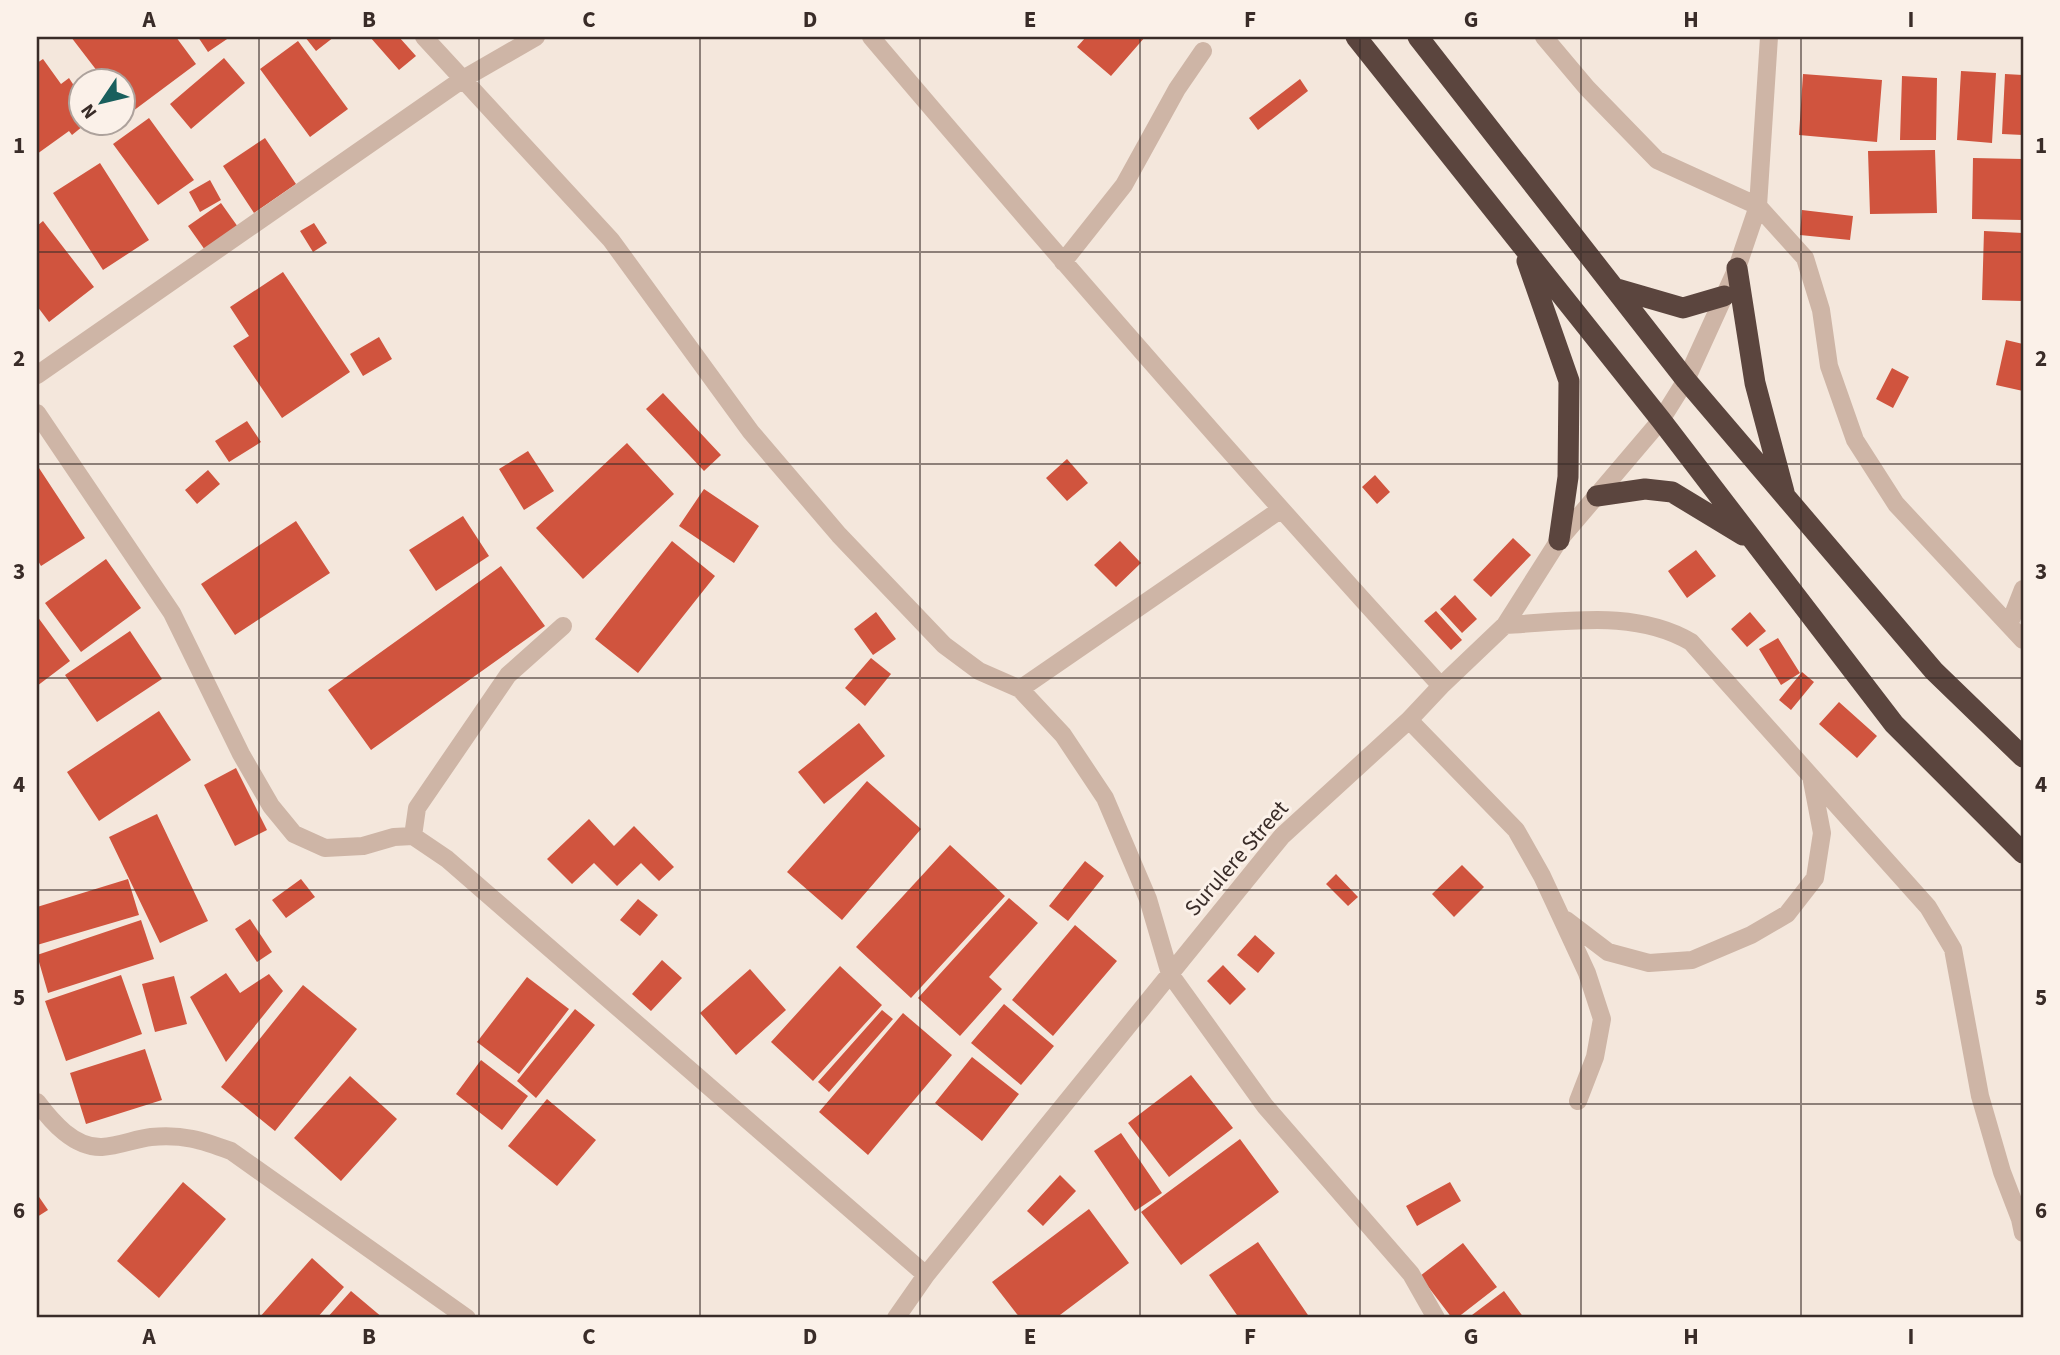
<svg xmlns="http://www.w3.org/2000/svg" width="2060" height="1355" viewBox="0 0 2060 1355" font-family="'Source Sans 3',sans-serif">
	<style>
		.building { fill: #d0543e }
		.lines { fill: none; stroke-linecap: round; stroke-linejoin: round }
		.minor { stroke: #ceb5a6; stroke-width: 18 }
		.highway { stroke: #5b453e; stroke-width: 21 }
		.grid { fill: none; stroke: #392c28; stroke-width: 2; stroke-opacity: 0.55 }
		.labels { text-anchor: middle; stroke-width: 6; stroke-linejoin: round; paint-order: stroke }
		.street-label { font-size: 23px; fill: #392c28; stroke: #fbf1e9 }
		.neatline { fill: none; stroke: #392c28; stroke-width: 2.5 }
		.grid-label { font-size: 23px; text-anchor: middle; font-weight: bold; fill: #392c28 }
	</style>
	<rect width="100%" height="100%" fill="#f4e7dc"/>
	<path class="building" d="M71,37H176L196,64L129,114L122,105V80H104Z
		M198,37H230L208,52Z
		M305,37H334L316,51Z
		M370,37H399L416,56L399,70Z
		M1086,37H1145L1111,76L1077,47Z
		M298,41L348,109L310,137L260,69Z
		M224,58L245,83L191,129L170,104Z
		M43,59L61,84L69,78L80,95V122H88L72,135L69,131L37,154V63Z
		M1961,71L1996,73L1992,143L1957,140Z
		M1803,74L1882,80L1877,142L1799,135Z
		M2005,74L2023,75V135L2002,134Z
		M1902,76L1937,78L1936,140H1900Z
		M1300,79L1308,91L1258,130L1249,118Z
		M149,118L194,180L158,205L113,144Z
		M265,138L296,184L254,213L223,166Z
		M1935,150L1937,213L1870,214L1868,151Z
		M1973,158L2023,159V220L1972,219Z
		M100,163L149,240L103,270L53,193Z
		M210,180L221,200L200,212L189,192Z
		M221,203L238,227L205,250L188,226Z
		M1802,210L1853,216L1850,240L1800,235Z
		M43,221L94,287L49,322L37,306V226Z
		M314,223L327,243L313,252L300,231Z
		M1984,231L2023,233V301L1982,300Z
		M283,272L350,372L282,418L233,346L249,336L230,307Z
		M379,337L392,359L363,376L350,354Z
		M2006,340L2023,344V391L1996,385Z
		M1892,368L1909,377L1893,408L1876,399Z
		M663,393L721,455L704,471L646,409Z
		M247,421L261,442L229,462L215,441Z
		M627,443L674,494L583,579L536,528Z
		M528,451L554,491L524,510L499,469Z
		M1067,459L1088,483L1067,501L1046,478Z
		M37,465L85,538L41,566L37,559Z
		M208,470L220,484L197,504L185,490Z
		M1375,475L1390,492L1377,504L1362,487Z
		M704,489L759,526L734,563L679,526Z
		M463,516L489,556L436,591L409,550Z
		M296,521L330,573L235,635L201,584Z
		M1513,538L1531,555L1491,597L1473,580Z
		M672,541L715,576L638,673L595,639Z
		M1120,541L1141,563L1116,587L1094,565Z
		M1696,550L1716,576L1687,598L1668,571Z
		M106,559L141,608L81,652L45,603Z
		M501,566L545,626L371,750L328,690Z
		M1455,595L1477,619L1462,633L1440,609Z
		M1436,611L1462,640L1451,650L1424,621Z
		M876,612L896,639L873,655L854,629Z
		M1750,612L1766,631L1747,647L1731,629Z
		M37,616L70,661L37,686Z
		M130,631L162,679L97,722L65,675Z
		M1778,638L1800,673L1781,685L1759,649Z
		M871,658L891,674L865,706L845,688Z
		M1802,672L1814,682L1791,710L1779,700Z
		M1839,702L1877,736L1857,758L1819,724Z
		M159,711L191,760L99,821L67,772Z
		M859,723L885,756L824,804L798,772Z
		M236,768L267,830L235,846L204,785Z
		M867,781L921,829L842,920L787,872Z
		M157,814L208,921L160,943L109,837Z
		M589,819L614,846L634,826L674,867L659,881L641,863L617,886L594,863L572,884L547,859Z
		M950,845L1005,896L911,998L856,947Z
		M1085,861L1104,876L1068,921L1049,906Z
		M1462,865L1484,887L1454,917L1432,894Z
		M1336,874L1358,897L1348,906L1326,884Z
		M128,879L139,915L37,945V907Z
		M301,879L315,897L286,918L272,900Z
		M1009,898L1038,923L989,977L1002,989L960,1036L918,998Z
		M638,899L658,915L640,936L620,920Z
		M250,919L272,952L257,962L235,929Z
		M141,920L154,959L48,993L37,955Z
		M1075,925L1117,961L1053,1036L1012,1000Z
		M1255,935L1275,953L1258,973L1237,955Z
		M662,960L682,978L651,1011L632,994Z
		M1223,965L1246,989L1230,1005L1207,981Z
		M840,966L882,1005L813,1081L771,1042Z
		M750,969L786,1010L736,1055L700,1013Z
		M226,973L240,993L269,974L283,991L226,1062L190,997Z
		M121,975L142,1034L66,1061L45,1001Z
		M174,976L187,1024L155,1032L142,984Z
		M527,977L569,1009L519,1074L477,1042Z
		M303,985L357,1029L275,1131L221,1087Z
		M1004,1004L1054,1046L1021,1085L971,1043Z
		M575,1009L595,1025L536,1098L517,1081Z
		M882,1010L893,1019L829,1092L818,1082Z
		M903,1013L952,1055L868,1155L819,1112Z
		M145,1049L162,1100L86,1124L70,1073Z
		M972,1057L1019,1094L982,1141L935,1103Z
		M481,1060L528,1096L502,1130L456,1094Z
		M1191,1075L1233,1128L1169,1177L1128,1123Z
		M350,1076L397,1119L341,1181L294,1138Z
		M547,1099L596,1140L557,1186L508,1146Z
		M1121,1133L1162,1193L1135,1211L1094,1151Z
		M1240,1139L1279,1192L1181,1265L1141,1212Z
		M1060,1175L1076,1191L1043,1226L1027,1211Z
		M183,1182L226,1219L159,1298L117,1261Z
		M1450,1182L1461,1201L1417,1226L1406,1206Z
		M37,1194L48,1210L37,1217Z
		M1089,1209L1129,1263L1056,1318H1020L992,1282Z
		M1258,1242L1310,1318H1239L1209,1275Z
		M1463,1243L1497,1287L1457,1318H1452L1420,1276Z
		M312,1258L344,1287L317,1318H259Z
		M351,1291L383,1318H327Z
		M1504,1291L1524,1318H1468Z"/>
	<g class="lines">
		<path class="minor" d="M424,37L611,240L751,432L839,535L944,645L979,671L1020,689L1280,510
			M871,37C1057,256 1246,473 1441,686
			M1544,37L1587,88L1657,160L1758,206L1805,258L1821,310L1829,366L1855,440L1896,504L2023,640
			M1063,262L1124,185L1177,89L1203,51
			M37,375L463,79L536,37
			M37,413L172,613L241,754L271,806L294,834L325,848L363,846L394,837L413,836L447,859L926,1275
			M1505,625C1567,622 1635,609 1691,642L1928,907L1953,949L1980,1096L2002,1172L2020,1219L2023,1233
			M2009,625L2023,589
			M1020,689L1063,735L1105,798L1148,899L1170,974L1265,1106L1411,1274L1436,1318
			M1409,720L1516,830L1542,876L1587,973L1602,1019L1595,1057L1578,1101
			M413,836L417,808L508,675L563,626
			M1566,920L1608,952L1649,963L1692,960L1751,935L1787,914L1815,878L1822,833L1812,781
			M37,1102C52,1122 74,1148 102,1147C119,1146 135,1139 151,1137C183,1134 201,1140 231,1151L467,1318
			M896,1318L926,1275L1282,836L1409,720L1441,686L1505,625L1559,540L1661,420L1686,380L1737,268L1758,206L1769,37"/>
		<path class="highway" d="M1356,37L1661,420L1894,724L2023,853
			M1418,37L1686,380L1934,671L2023,757
			M1527,261L1569,381L1568,477L1559,540
			M1737,268L1755,383L1784,492
			M1614,288L1683,308L1724,296
			M1597,496L1645,489L1672,492L1743,535"/>
	</g>
	<path class="grid" d="M259,37V1318M479,37V1318M700,37V1318M920,37V1318M1140,37V1318M1360,37V1318M1581,37V1318M1801,37V1318M37,252H2023M37,464H2023M37,678H2023M37,890H2023M37,1104H2023"/>
	<g class="labels">
		<g class="street-label">
			<text transform="translate(1236 858) rotate(-49)" y="8">Surulere Street</text>
		</g>
	</g>
	<rect width="2060" height="1355" fill="none" stroke="#fbf1e9" stroke-width="77"/>
	<g transform="translate(102 102) rotate(235)"><circle r="33" fill="#fbf1e9" stroke="#ada29c" stroke-width="2"/>
	<path d="M0-5L12 26L0 18L-12 26Z" fill="#195f5d"/>
	<text y="-10" font-size="19" font-weight="bold" text-anchor="middle" fill="#392c28">N</text>
	</g>
	<rect x="38" y="38" width="1984" height="1278" class="neatline"/>
	<g class="grid-label">
		<text x="149" y="27">A</text>
		<text x="369" y="27">B</text>
		<text x="589" y="27">C</text>
		<text x="810" y="27">D</text>
		<text x="1030" y="27">E</text>
		<text x="1250" y="27">F</text>
		<text x="1471" y="27">G</text>
		<text x="1691" y="27">H</text>
		<text x="1911" y="27">I</text>
		<text x="19" y="153">1</text>
		<text x="2041" y="153">1</text>
		<text x="19" y="366">2</text>
		<text x="2041" y="366">2</text>
		<text x="19" y="579">3</text>
		<text x="2041" y="579">3</text>
		<text x="19" y="792">4</text>
		<text x="2041" y="792">4</text>
		<text x="19" y="1005">5</text>
		<text x="2041" y="1005">5</text>
		<text x="19" y="1218">6</text>
		<text x="2041" y="1218">6</text>
		<text x="149" y="1344">A</text>
		<text x="369" y="1344">B</text>
		<text x="589" y="1344">C</text>
		<text x="810" y="1344">D</text>
		<text x="1030" y="1344">E</text>
		<text x="1250" y="1344">F</text>
		<text x="1471" y="1344">G</text>
		<text x="1691" y="1344">H</text>
		<text x="1911" y="1344">I</text>
	</g>
</svg>
